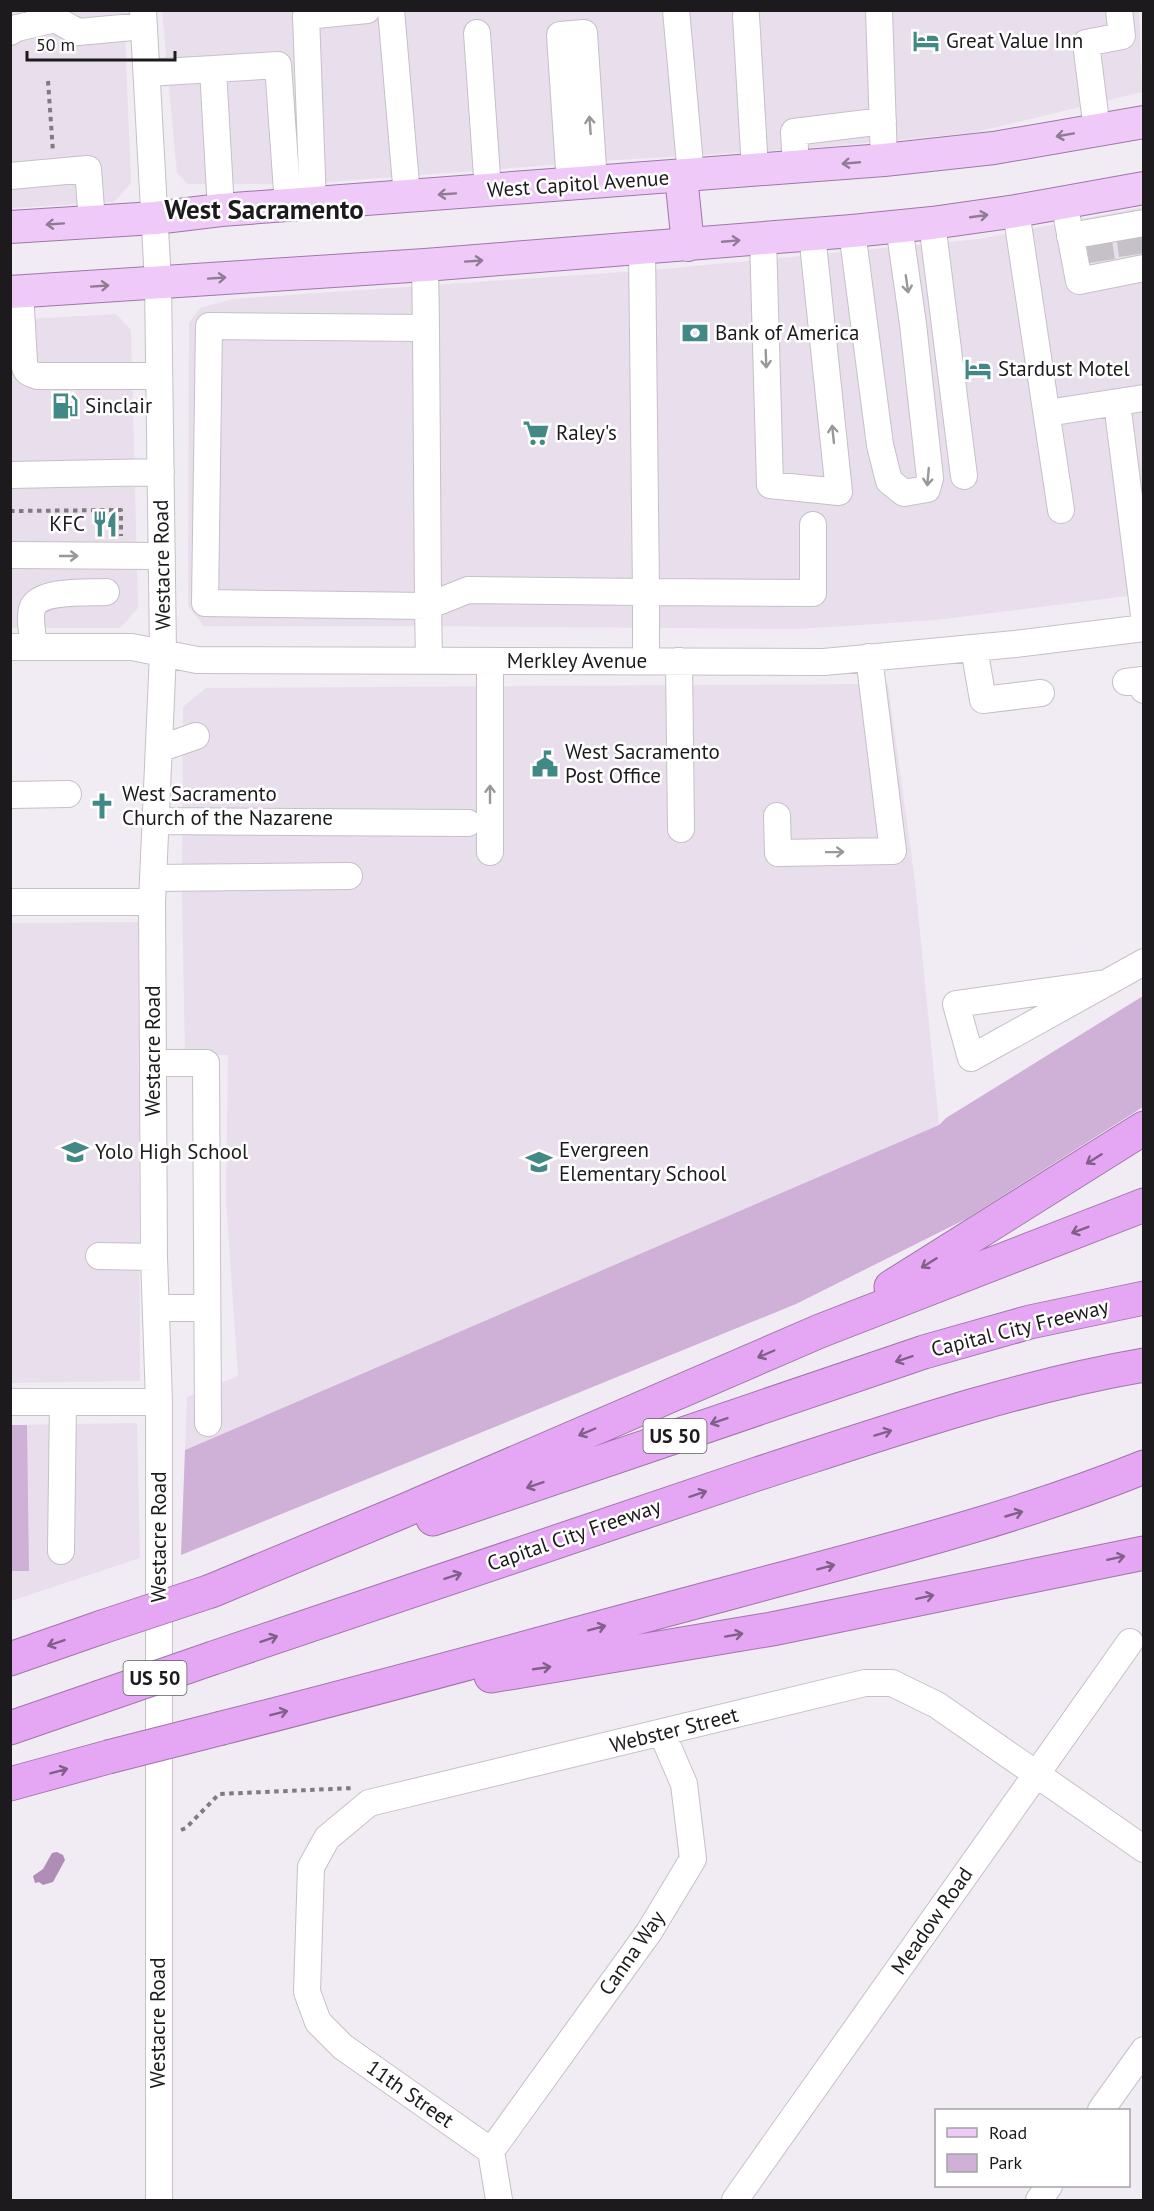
<svg xmlns="http://www.w3.org/2000/svg" width="1154" height="2211" viewBox="0 0 1154 2211" font-family="'PT Sans',sans-serif">
	<style>
		.built { fill: #e9deec }
		.green { fill: #cfb1d7 }
		.water { fill: #af8db7 }
		.lines { fill: none; stroke-linecap: round; stroke-linejoin: round }
		.minor-tunnel { stroke: #c6c1c8; stroke-width: 26; stroke-dasharray: 26 13; stroke-linecap: butt }
		.minor-casing { stroke: #c6c0c7; stroke-width: 28 }
		.major-casing { stroke: #9f76a9; stroke-width: 34 }
		.highway-casing { stroke: #9f76a9; stroke-width: 35 }
		.path { stroke: #7f7b81; stroke-width: 4; stroke-dasharray: 4.5 4.5; stroke-linecap: butt }
		.minor { stroke: #fff; stroke-width: 26 }
		.major { stroke: #efcaf8; stroke-width: 32 }
		.highway { stroke: #e5a7f4; stroke-width: 33 }
		.highway-bridge-casing { stroke: #9f76a9; stroke-width: 35; stroke-linecap: butt }
		.highway-bridge { stroke: #e5a7f4; stroke-width: 33 }
		.oneway { stroke: #999899 }
		.oneway2 { stroke: #907b95 }
		.oneway3 { stroke: #806088 }
		.labels { text-anchor: middle; stroke-width: 5; stroke-linejoin: round; paint-order: stroke }
		.shield { fill: #fff; stroke: #605f61; stroke-width: 1.5 }
		.shield-label { font-size: 20px; font-weight: bold; fill: #1c1a1d }
		.poi-label { font-size: 21px; fill: #1c1a1d; stroke: #fff; text-anchor: start }
		.street-label { font-size: 21px; fill: #1c1a1d; stroke: #fff }
		.district-label { font-size: 27px; font-weight: bold; fill: #1c1a1d; stroke: #fff }
	</style>
	<rect width="100%" height="100%" fill="#f1ebf3"/>
	<path class="built" d="M11,11H124L131,183L114,202L11,208Z
		M162,11H1139L1142,92L972,133L799,149L617,160L303,184H188L177,173Z
		M1143,207V594L936,620L798,629L418,626H204L188,606L189,323L200,308L233,299L653,270L979,239Z
		M116,314L131,330L138,608L120,628H11V320Z
		M888,684L915,882L939,1125L185,1450L187,1397L238,1376L226,1200L228,1055L185,1056L182,893L183,707L206,688Z
		M138,922L140,1381L11,1383L10,923Z
		M137,1423L140,1558L11,1601L10,1425Z"/>
	<path class="green" d="M1143,996V1107L966,1219L796,1304L181,1555L185,1450L939,1125L946,1118Z
		M10,1425H27L29,1571H11Z"/>
	<path class="water" d="M57,1852L63,1855L65,1860L53,1882L43,1885L39,1882L35,1883L33,1876L43,1869L52,1853Z"/>
	<g class="lines">
		<path class="minor-tunnel" d="M1129,235L1132,255
			M1099,241L1102,261"/>
		<g class="minor-casing">
			<path id="minor" d="M39,10L78,32L144,26
				M143,10L158,282L163,653L152,902L154,1257L159,1402V2200
				M391,10L407,196
				M676,10L691,176
				M879,10L884,160
				M746,16L755,170
				M10,32L17,28L55,19
				M477,33L488,191
				M147,73L213,69
				M1097,130L1086,43L1122,36L1119,10
				M796,167L794,132L883,121
				M10,176L88,169L92,222
				M570,185L560,35L584,33L594,183
				M1064,202L1079,281L1144,268
				M313,203L306,16L367,10
				M221,210L213,69L278,65L288,205
				M1016,211L1061,510
				M932,223L964,476
				M852,231L880,445L889,481L904,493L927,489L930,478L913,324L899,226
				M1070,236L1144,223
				M763,238L770,485L839,492L812,234
				M425,265L426,328L209,326L205,603L428,606L429,660
				M20,291L24,362C25,372 28,373 37,376H159
				M426,328L428,606L468,590L646,592L642,248
				M1117,403L1144,615
				M1047,413L1144,398
				M10,475L161,472
				M10,555L162,556
				M34,646C33,636 29,619 32,609C38,589 90,593 106,592
				M10,647H132L197,660L824,662L1015,644L1144,628
				M974,648L983,700L1041,693
				M646,661V592L813,593V525
				M679,661L681,829
				M1126,682L1142,680L1144,690
				M159,749L196,736
				M10,795L68,794
				M777,816L778,853L893,851L869,657
				M156,821L468,823
				M490,852V661
				M153,878L349,876
				M10,902H152
				M1106,983L956,1004L971,1058L1144,962
				M153,1063H206L208,1423
				M99,1256L154,1257
				M156,1308H207
				M10,1402H159
				M61,1551L63,1402
				M1101,2110L1144,2050
				M491,2151L649,1932L693,1859L684,1784L662,1733
				M499,2200L491,2151L343,2047L318,2022L307,1992L311,1867L327,1838L369,1803L865,1683H892L937,1705L1144,1849
				M735,2200L1130,1642
				M1039,2200L1049,2186"/>
		</g>
		<g class="major-casing">
			<path id="major" d="M681,176L688,245
				M10,227L155,218L221,210L884,160L994,148L1144,122
				M10,292L425,265L852,231L932,223L1016,211L1144,188"/>
		</g>
		<g class="highway-casing">
			<path id="highway" d="M891,1287L1144,1128
				M433,1519L924,1352L1030,1322L1144,1298
				M211,1591L401,1512L820,1331L1144,1205
				M213,1658C394,1596 575,1534 757,1474C884,1433 1011,1388 1144,1365
				M10,1659L102,1627
				M491,1676L772,1629L1144,1553
				M10,1728L97,1698
				M222,1728C392,1685 560,1638 729,1593C869,1555 1010,1521 1144,1467
				M10,1784L108,1757"/>
		</g>
		<path class="path" d="M48,81L53,152
			M10,511L121,510V536
			M181,1830L186,1828L219,1794L354,1788"/>
		<use href="#minor" class="minor"/>
		<use href="#major" class="major"/>
		<use href="#highway" class="highway"/>
		<g class="highway-bridge-casing">
			<path id="highway-bridge" d="M102,1627L211,1591
				M97,1698L213,1658
				M108,1757L222,1728"/>
		</g>
		<use href="#highway-bridge" class="highway-bridge"/>
	</g>
	<defs><path id="oneway-shaft" d="M-6 0H5M1.5-3L5.5 0L1.5 3" fill="none" stroke-width="1.6" stroke-linecap="round" stroke-linejoin="round" transform="scale(1.5)"/></defs>
	<g class="oneway">
		<use href="#oneway-shaft" transform="translate(590 125) rotate(-94)"/>
		<use href="#oneway-shaft" transform="translate(907 284) rotate(82)"/>
		<use href="#oneway-shaft" transform="translate(766 359) rotate(88)"/>
		<use href="#oneway-shaft" transform="translate(833 434) rotate(-96)"/>
		<use href="#oneway-shaft" transform="translate(928 477) rotate(95)"/>
		<use href="#oneway-shaft" transform="translate(69 556)"/>
		<use href="#oneway-shaft" transform="translate(490 794) rotate(-90)"/>
		<use href="#oneway-shaft" transform="translate(835 852) rotate(-1)"/>
	</g>
	<g class="oneway2">
		<use href="#oneway-shaft" transform="translate(1065 135) rotate(170)"/>
		<use href="#oneway-shaft" transform="translate(851 163) rotate(175)"/>
		<use href="#oneway-shaft" transform="translate(447 194) rotate(176)"/>
		<use href="#oneway-shaft" transform="translate(979 216) rotate(-8)"/>
		<use href="#oneway-shaft" transform="translate(55 224) rotate(176)"/>
		<use href="#oneway-shaft" transform="translate(731 241) rotate(-5)"/>
		<use href="#oneway-shaft" transform="translate(474 261) rotate(-4)"/>
		<use href="#oneway-shaft" transform="translate(217 278) rotate(-4)"/>
		<use href="#oneway-shaft" transform="translate(100 286) rotate(-4)"/>
	</g>
	<g class="oneway3">
		<use href="#oneway-shaft" transform="translate(1094 1159) rotate(148)"/>
		<use href="#oneway-shaft" transform="translate(1080 1230) rotate(159)"/>
		<use href="#oneway-shaft" transform="translate(929 1263) rotate(148)"/>
		<use href="#oneway-shaft" transform="translate(766 1354) rotate(157)"/>
		<use href="#oneway-shaft" transform="translate(904 1359) rotate(162)"/>
		<use href="#oneway-shaft" transform="translate(719 1421) rotate(161)"/>
		<use href="#oneway-shaft" transform="translate(587 1432) rotate(157)"/>
		<use href="#oneway-shaft" transform="translate(883 1433) rotate(-17)"/>
		<use href="#oneway-shaft" transform="translate(535 1485) rotate(161)"/>
		<use href="#oneway-shaft" transform="translate(698 1494) rotate(-18)"/>
		<use href="#oneway-shaft" transform="translate(1014 1514) rotate(-16)"/>
		<use href="#oneway-shaft" transform="translate(1116 1558) rotate(-12)"/>
		<use href="#oneway-shaft" transform="translate(826 1567) rotate(-15)"/>
		<use href="#oneway-shaft" transform="translate(453 1576) rotate(-19)"/>
		<use href="#oneway-shaft" transform="translate(925 1597) rotate(-12)"/>
		<use href="#oneway-shaft" transform="translate(597 1628) rotate(-15)"/>
		<use href="#oneway-shaft" transform="translate(734 1635) rotate(-10)"/>
		<use href="#oneway-shaft" transform="translate(269 1639) rotate(-19)"/>
		<use href="#oneway-shaft" transform="translate(56 1643) rotate(161)"/>
		<use href="#oneway-shaft" transform="translate(542 1668) rotate(-8)"/>
		<use href="#oneway-shaft" transform="translate(279 1713) rotate(-14)"/>
		<use href="#oneway-shaft" transform="translate(59 1771) rotate(-15)"/>
	</g>
	<defs>
		<g id="hotel-bare" transform="scale(2.07)"><path d="M-6-4.5h1.5V1H6V5H4.5V3h-9V5H-6ZM-4 0a1.8 1.8 0 1 1 3.6 0ZM.5 0V-2.5h3Q6-2.5 6 0Z" fill="#428985" stroke="#fff" stroke-width="2.5" paint-order="stroke"/></g>
		<g id="bank-bare" transform="scale(2.07)"><path d="M-6-4H6V4H-6ZM0-2.3a2.3 2.3 0 1 0 0 4.6a2.3 2.3 0 1 0 0-4.6Z" fill="#428985" stroke="#fff" stroke-width="2.5" paint-order="stroke"/></g>
		<g id="fuel-bare" transform="scale(2.07)"><path d="M-5.5-6h7V0h2V4h1.3V-2.5L3-4.5l.8-.8L6-3V5H2.5V1h-1V6h-7ZM-4.2-4.7v3.2H.2V-4.7Z" fill="#428985" stroke="#fff" stroke-width="2.5" paint-order="stroke"/></g>
		<g id="supermarket-bare" transform="scale(2.07)"><path d="M-6-5.5h2.5l.6 2H6L4.5 2H-2.5L-4.4-4H-6ZM-1.5 3.2a1.3 1.3 0 1 0 .1 0ZM3 3.2a1.3 1.3 0 1 0 .1 0Z" fill="#428985" stroke="#fff" stroke-width="2.5" paint-order="stroke"/></g>
		<g id="restaurant-bare" transform="scale(2.07)"><path d="M-5-6h1v4h1v-4h1v4h1v-4h1v5L-1.5 .5V6h-2V.5L-5-1ZM5-6V6H3V1.5H1.5Q1.5-4 5-6Z" fill="#428985" stroke="#fff" stroke-width="2.5" paint-order="stroke"/></g>
		<g id="civic-bare" transform="scale(2.07)"><path d="M-.6-6.5H3V-4.5H.6V-3L4-1V1h2V6H-6V1h2V-1L-.6-3ZM-1.2 2.5V6h2.4V2.5Z" fill="#428985" stroke="#fff" stroke-width="2.5" paint-order="stroke"/></g>
		<g id="church-bare" transform="scale(2.07)"><path d="M-1.2-6h2.4v3.5h3.3v2.4h-3.3V6h-2.4V-.1h-3.3v-2.4h3.3Z" fill="#428985" stroke="#fff" stroke-width="2.5" paint-order="stroke"/></g>
		<g id="school-bare" transform="scale(2.07)"><path d="M0-5L7-2L0 1L-7-2ZM-4 1L0 2.5L4 1V4Q0 6-4 4Z" fill="#428985" stroke="#fff" stroke-width="2.5" paint-order="stroke"/></g>
	</defs>
	<g fill-rule="evenodd">
		<use href="#hotel-bare" x="926" y="41"/>
		<use href="#bank-bare" x="695" y="333"/>
		<use href="#hotel-bare" x="978" y="369"/>
		<use href="#fuel-bare" x="65" y="406"/>
		<use href="#supermarket-bare" x="536" y="433"/>
		<use href="#restaurant-bare" x="105" y="524"/>
		<use href="#civic-bare" x="545" y="764"/>
		<use href="#church-bare" x="102" y="806"/>
		<use href="#school-bare" x="75" y="1152"/>
		<use href="#school-bare" x="539" y="1162"/>
	</g>
	<g class="labels">
		<g class="shield">
			<rect x="643.5" y="1419" width="63" height="34" rx="4.5"/>
			<rect x="123.5" y="1661" width="63" height="34" rx="4.5"/>
		</g>
		<g class="shield-label">
			<text x="675" y="1443">US 50</text>
			<text x="155" y="1685">US 50</text>
		</g>
		<g class="poi-label">
			<text x="946" y="48">Great Value Inn</text>
			<text x="715" y="340">Bank of America</text>
			<text x="998" y="376">Stardust Motel</text>
			<text x="85" y="413">Sinclair</text>
			<text x="556" y="440">Raley's</text>
			<text x="85" y="531" text-anchor="end">KFC</text>
			<text x="565" y="759">West Sacramento<tspan x="565" dy="24">Post Office</tspan></text>
			<text x="122" y="801">West Sacramento<tspan x="122" dy="24">Church of the Nazarene</tspan></text>
			<text x="559" y="1157">Evergreen<tspan x="559" dy="24">Elementary School</tspan></text>
			<text x="95" y="1159">Yolo High School</text>
		</g>
		<g class="street-label">
			<text transform="translate(578 184) rotate(-4)" y="7">West Capitol Avenue</text>
			<text transform="translate(162 565) rotate(-91)" y="7">Westacre Road</text>
			<text x="577" y="668">Merkley Avenue</text>
			<text transform="translate(153 1051) rotate(-90)" y="7">Westacre Road</text>
			<text transform="translate(1020 1328) rotate(-14)" y="7">Capital City Freeway</text>
			<text transform="translate(574 1535) rotate(-19)" y="7">Capital City Freeway</text>
			<text transform="translate(159 1537) rotate(-90)" y="7">Westacre Road</text>
			<text transform="translate(674 1730) rotate(-14)" y="7">Webster Street</text>
			<text transform="translate(932 1921) rotate(-55)" y="7">Meadow Road</text>
			<text transform="translate(632 1953) rotate(-55)" y="7">Canna Way</text>
			<text transform="translate(158 2023) rotate(-90)" y="7">Westacre Road</text>
			<text transform="translate(410 2094) rotate(35)" y="7">11th Street</text>
		</g>
		<g class="district-label">
			<text x="264" y="219">West Sacramento</text>
		</g>
	</g>
	<rect width="1154" height="2211" fill="none" stroke="#1c1a1d" stroke-width="24"/>
	<rect x="935" y="2109" width="195" height="78" fill="#ffffff" stroke="#a4a3a5" stroke-width="1.5"/>
	<rect x="947" y="2128" width="30" height="9" fill="#efcaf8" stroke="#a4a3a5" stroke-width="1.5"/>
	<text x="989" y="2139" font-size="18" fill="#1c1a1d">Road</text>
	<rect x="947" y="2154" width="30" height="18" fill="#cfb1d7" stroke="#a4a3a5" stroke-width="1.5"/>
	<text x="989" y="2169" font-size="18" fill="#1c1a1d">Park</text>
	<path d="M27 51v9h148v-9" fill="none" stroke="#1c1a1d" stroke-width="3"/>
	<text x="36" y="51" font-size="18" fill="#1c1a1d" stroke="#ffffff" stroke-width="4.5" paint-order="stroke">50 m</text>
</svg>
